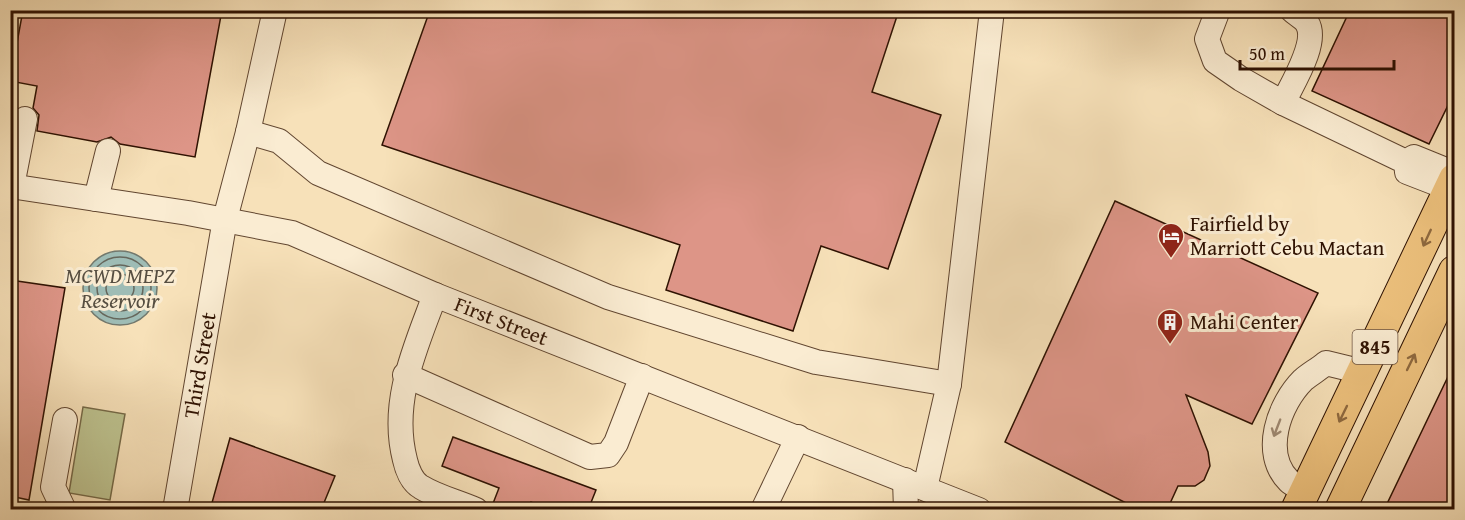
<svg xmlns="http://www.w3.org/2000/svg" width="1465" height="520" viewBox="0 0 1465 520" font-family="'Gentium Book Plus',serif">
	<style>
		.green { fill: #bdc28f; stroke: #766a48; stroke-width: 1.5 }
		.water { fill: #9ebcb5; stroke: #72786d; stroke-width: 1.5 }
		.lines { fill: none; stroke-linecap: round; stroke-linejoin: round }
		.shore { stroke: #66675c; stroke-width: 1.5 }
		.building { fill: #dd9587; stroke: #2f1202; stroke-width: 1.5 }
		.minor-casing { stroke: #614630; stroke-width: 26 }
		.major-casing { stroke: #2f1202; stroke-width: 32 }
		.minor { stroke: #faecd2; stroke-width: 24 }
		.major { stroke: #ecc07c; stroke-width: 30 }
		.oneway { stroke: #8e693f }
		.oneway2 { stroke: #9f8a74 }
		.labels { text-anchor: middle; stroke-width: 6; stroke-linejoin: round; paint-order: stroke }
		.shield { fill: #faecd2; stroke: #6c5340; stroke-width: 1.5 }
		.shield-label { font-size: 20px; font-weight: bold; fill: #2f1202 }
		.poi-label { font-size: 21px; fill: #2f1202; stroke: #faecd2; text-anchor: start }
		.street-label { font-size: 21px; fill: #2f1202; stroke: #faecd2 }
		.water-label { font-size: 22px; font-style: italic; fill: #564e41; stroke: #faecd2 }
	</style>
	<rect width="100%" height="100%" fill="#f7e1b9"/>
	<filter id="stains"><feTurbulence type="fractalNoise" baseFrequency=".00333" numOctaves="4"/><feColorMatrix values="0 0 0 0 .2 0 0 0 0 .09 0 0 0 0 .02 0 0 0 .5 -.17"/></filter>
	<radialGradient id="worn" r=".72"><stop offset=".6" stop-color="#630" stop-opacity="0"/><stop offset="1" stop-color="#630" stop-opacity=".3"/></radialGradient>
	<path class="green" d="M83,407L125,414L110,500L69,493Z"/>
	<path class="water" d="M83 288a37 37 0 1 1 74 0a37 37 0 1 1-74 0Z"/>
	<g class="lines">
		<path class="shore" d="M89 288a31 31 0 1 1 62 0a31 31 0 1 1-62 0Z
			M97 288a23 23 0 1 1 46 0a23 23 0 1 1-46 0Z
			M106 288a14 14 0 1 1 28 0a14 14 0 1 1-28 0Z"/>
	</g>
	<path class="building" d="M23,10H222L195,157L120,144L111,137L97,142L37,131L39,115L33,108L37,86L10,81Z
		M430,10H899L872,92L941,115L888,269L821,246L793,331L666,290L680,245L382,145Z
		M1350,10H1455V91L1429,144L1312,91Z
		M1115,201L1318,293L1252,424L1186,395L1208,452L1210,466L1204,480L1195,486H1178L1167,510H1140L1005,442Z
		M10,280L65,288L29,500L10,496Z
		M1455,362V510H1384Z
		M453,437L596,490L588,510H550L531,502L529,510H501L492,506L499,488L442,466Z
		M230,438L335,476L321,510H210Z"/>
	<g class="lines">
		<g class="minor-casing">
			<g id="minor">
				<path d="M1218,10L1207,39L1215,61L1241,79L1283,103L1406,162L1414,157L1446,170L1445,178L1438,184L1407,172L1406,162"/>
				<path d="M1283,103C1292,84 1319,42 1307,23C1304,18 1296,14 1292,10"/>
				<path d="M248,132L279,141L318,173L608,297L816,362L949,384"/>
				<path id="s1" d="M10,186L188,213L292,233L435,295L979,510"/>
				<path d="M12,186L25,119"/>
				<path d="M96,199L108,151"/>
				<path d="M435,295C415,349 390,402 405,460C407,469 412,482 421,487C437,497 458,502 476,510"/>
				<path d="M405,375L590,457L608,455L616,443L642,376"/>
				<path d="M905,480L906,510"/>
				<path d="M925,488L949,384L992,10"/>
				<path d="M1305,491C1301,488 1293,485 1289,481C1261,453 1279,404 1303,380C1310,374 1319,369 1326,363L1363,372"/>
				<path d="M64,510L53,487L65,420"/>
				<path id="s2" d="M175,510L225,219L248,132L275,10"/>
				<path d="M763,510L798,437"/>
			</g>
		</g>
		<g class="major-casing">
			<path id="major" d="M1296,510L1454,179
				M1340,510L1454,271"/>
		</g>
		<use href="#minor" class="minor"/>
		<use href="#major" class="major"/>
	</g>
	<defs><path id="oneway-shaft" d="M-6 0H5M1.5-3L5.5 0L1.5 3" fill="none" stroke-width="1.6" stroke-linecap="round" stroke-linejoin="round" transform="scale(1.5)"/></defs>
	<g class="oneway">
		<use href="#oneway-shaft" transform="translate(1427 238) rotate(115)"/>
		<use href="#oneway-shaft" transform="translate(1411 362) rotate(-64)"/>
		<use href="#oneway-shaft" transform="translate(1343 414) rotate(116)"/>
	</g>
	<use class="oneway2" href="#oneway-shaft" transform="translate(1277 428) rotate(111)"/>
	<defs>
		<g id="hotel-pin" transform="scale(1.35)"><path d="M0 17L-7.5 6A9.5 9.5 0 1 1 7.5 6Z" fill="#8f2418" stroke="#faecd2"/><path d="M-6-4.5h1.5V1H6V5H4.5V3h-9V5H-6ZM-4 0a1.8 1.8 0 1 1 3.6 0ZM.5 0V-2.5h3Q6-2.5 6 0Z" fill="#fff"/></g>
		<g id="building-pin" transform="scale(1.35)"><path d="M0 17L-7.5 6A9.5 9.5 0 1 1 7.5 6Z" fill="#8f2418" stroke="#faecd2"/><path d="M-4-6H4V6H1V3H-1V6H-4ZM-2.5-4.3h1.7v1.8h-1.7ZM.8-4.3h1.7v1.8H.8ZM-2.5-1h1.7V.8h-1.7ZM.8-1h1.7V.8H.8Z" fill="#fff"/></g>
	</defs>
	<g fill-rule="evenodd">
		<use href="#hotel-pin" x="1171" y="236"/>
		<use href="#building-pin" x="1170" y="322"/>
	</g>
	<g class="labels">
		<rect class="shield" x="1352.5" y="330" width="45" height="34" rx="4.5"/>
		<g class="shield-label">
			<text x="1375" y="354">845</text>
		</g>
		<g class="poi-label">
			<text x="1190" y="231">Fairfield by<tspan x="1190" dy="24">Marriott Cebu Mactan</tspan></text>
			<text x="1190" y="329">Mahi Center</text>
		</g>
		<g class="street-label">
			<text dy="7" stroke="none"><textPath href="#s1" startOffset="513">First Street</textPath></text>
			<text dy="7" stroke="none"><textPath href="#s2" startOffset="147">Third Street</textPath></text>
		</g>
		<g class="water-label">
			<text x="120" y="283">MCWD MEPZ<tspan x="120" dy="25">Reservoir</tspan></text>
		</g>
	</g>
	<rect width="1465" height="520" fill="none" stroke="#f7e1b9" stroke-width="36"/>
	<rect x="12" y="12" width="1441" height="496" fill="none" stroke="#2f1202" stroke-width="3"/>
	<rect x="18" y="18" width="1429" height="484" fill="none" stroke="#2f1202" stroke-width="1.5"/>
	<path d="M1240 60v9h154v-9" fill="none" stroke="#2f1202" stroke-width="3"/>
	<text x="1249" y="60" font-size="18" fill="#2f1202" stroke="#faecd2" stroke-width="4.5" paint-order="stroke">50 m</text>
	<rect width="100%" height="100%" filter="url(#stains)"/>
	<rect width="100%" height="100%" fill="url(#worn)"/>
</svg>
